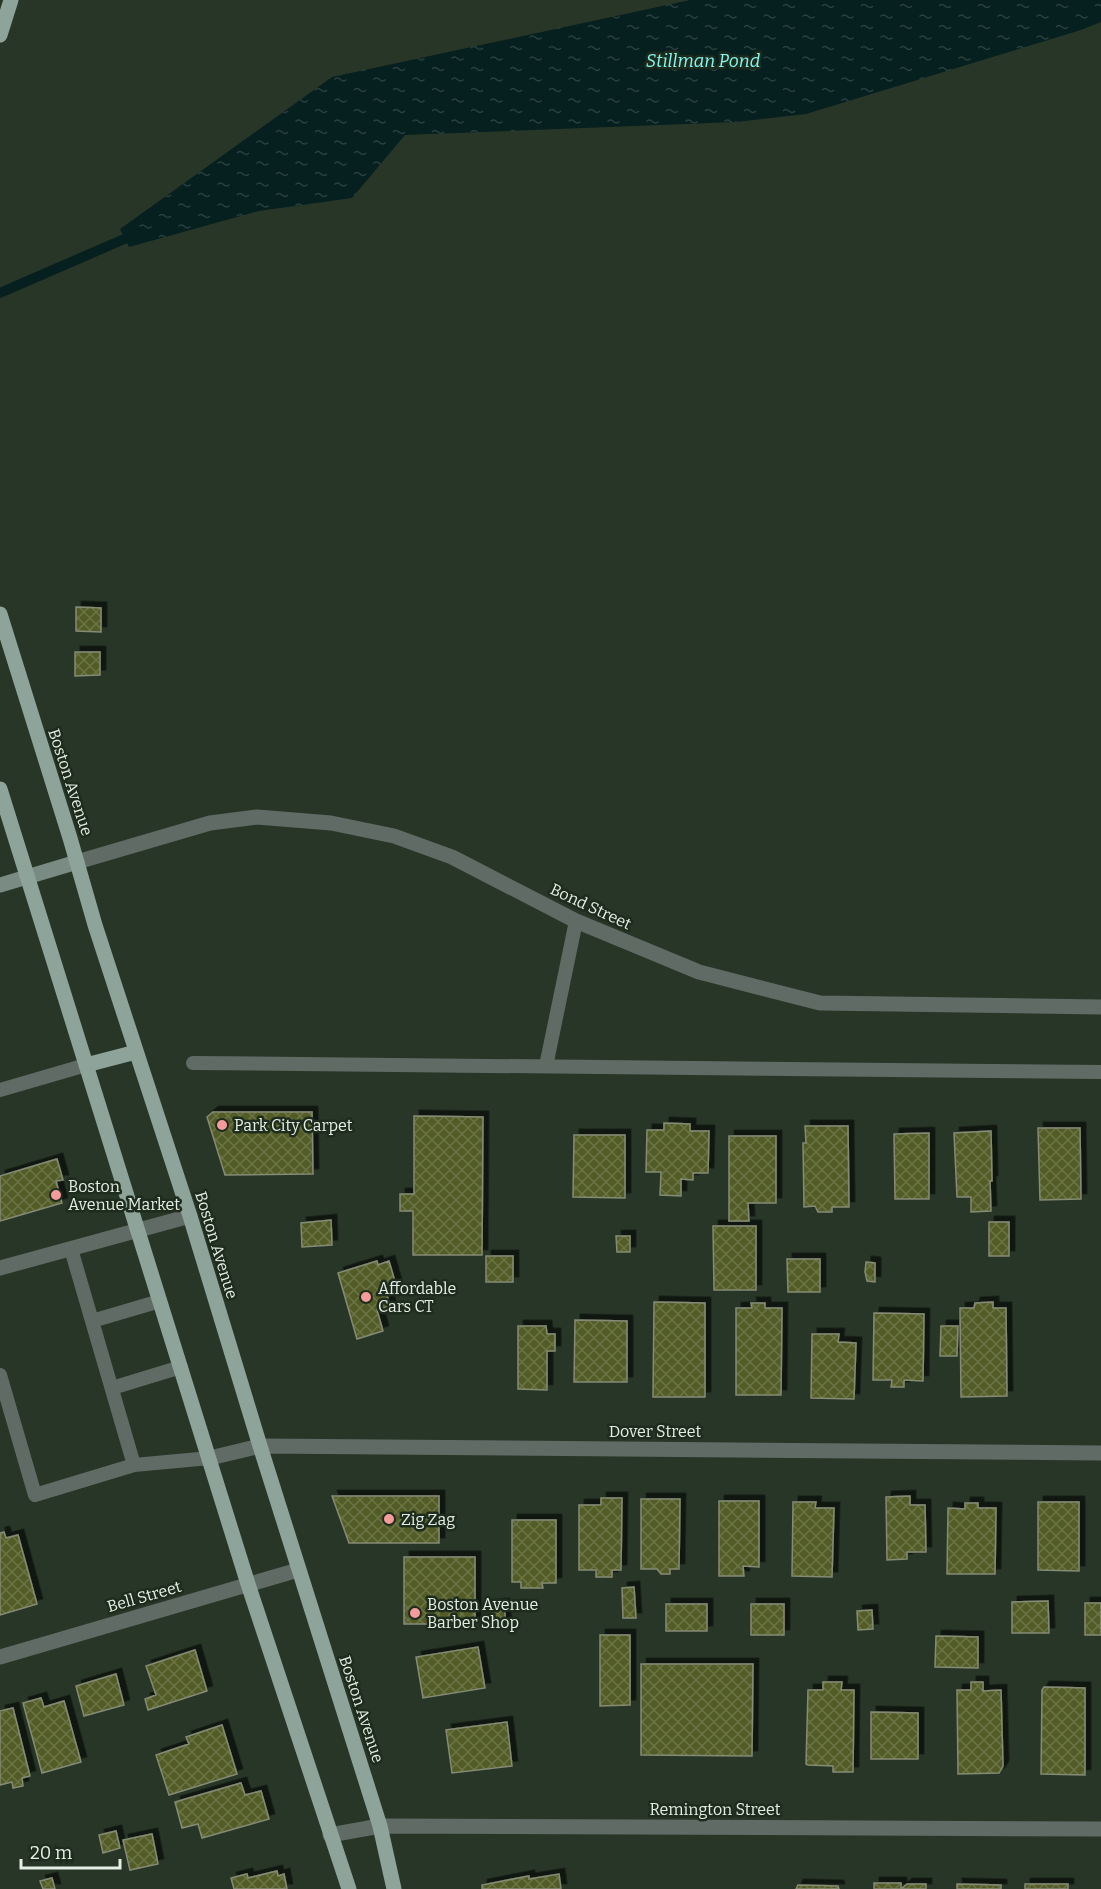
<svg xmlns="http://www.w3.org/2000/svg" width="1101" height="1889" viewBox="0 0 1101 1889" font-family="Bitter,serif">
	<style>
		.water { fill: url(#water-ripples) }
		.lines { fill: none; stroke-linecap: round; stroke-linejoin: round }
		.stream { stroke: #061f1f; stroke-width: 10 }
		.building { fill: url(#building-cross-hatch); stroke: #858b75; stroke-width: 1.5; filter: url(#shadow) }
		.service { stroke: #616b66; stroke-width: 14 }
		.minor { stroke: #616b66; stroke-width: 15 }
		.secondary { stroke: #7a8b84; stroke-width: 15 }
		.primary { stroke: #8ea39a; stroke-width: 15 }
		.poi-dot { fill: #f59b9c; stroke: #1e2c1d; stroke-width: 2 }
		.labels { text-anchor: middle; stroke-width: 5; stroke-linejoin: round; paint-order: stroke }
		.street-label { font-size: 16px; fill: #e5eee4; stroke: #1e2c1d }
		.poi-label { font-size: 16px; fill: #e5eee4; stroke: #1e2c1d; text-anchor: start }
		.water-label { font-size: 18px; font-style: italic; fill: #81f8f3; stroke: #1e2c1d }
	</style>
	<defs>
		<pattern id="water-ripples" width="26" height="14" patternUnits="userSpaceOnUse" patternTransform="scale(1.5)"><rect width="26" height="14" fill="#061f1f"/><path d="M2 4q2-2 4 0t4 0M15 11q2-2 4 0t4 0" fill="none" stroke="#2a403f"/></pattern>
		<pattern id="building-cross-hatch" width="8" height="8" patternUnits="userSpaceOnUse" patternTransform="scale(1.5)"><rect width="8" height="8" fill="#535c26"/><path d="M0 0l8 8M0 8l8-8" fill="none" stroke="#6c7445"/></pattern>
		<filter id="shadow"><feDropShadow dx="5.5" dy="-5.5" stdDeviation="0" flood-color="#0009"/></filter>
	</defs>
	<rect width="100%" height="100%" fill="#283627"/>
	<path class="water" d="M690,0H1101V22L1081,30L806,114L736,122L405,135L352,198L259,211L129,247L120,229L332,77Z"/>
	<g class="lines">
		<path class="stream" d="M0,293L138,233"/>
	</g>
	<path class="building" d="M76,607L101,608V632L76,631Z
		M75,652H100V675L75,676Z
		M213,1112H312L313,1174L225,1175L207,1117Z
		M414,1116L483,1117L482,1255H413V1211H400V1194H414Z
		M664,1123L690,1124V1131H709L708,1173H693V1180L681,1179V1196L660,1195L661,1172H646L647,1130H664Z
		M805,1126H848L849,1207H832V1212H818L815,1206L804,1207L803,1143H806Z
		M1038,1128H1080L1081,1199L1040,1200Z
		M991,1131L992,1181H990L991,1211L971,1212V1197H957L954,1133Z
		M929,1133V1199H895L894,1134Z
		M574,1135H625V1198L573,1197Z
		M729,1136H776V1203H748L749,1221H729Z
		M57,1159L63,1180L56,1181L62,1203L0,1221V1176Z
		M331,1220L332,1245L302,1247L301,1223Z
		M989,1222H1009V1256H989Z
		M713,1226H756V1290H714Z
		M616,1236H630V1252H617Z
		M486,1256H513V1282H486Z
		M787,1259H820V1292H788Z
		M377,1261L378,1265L389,1261L396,1285L385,1288L390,1306L377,1310L383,1331L357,1339L338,1273Z
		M866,1262L875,1263V1282L867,1281L865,1272Z
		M654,1302L705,1303V1397H653Z
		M993,1302V1308H1006L1007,1396L961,1397L960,1308H974L975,1303Z
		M751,1303H765V1308H782L781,1395H736V1308H752Z
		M874,1313L924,1314L923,1381L904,1380V1387H891L892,1380H873Z
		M575,1320L627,1321V1382H574Z
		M518,1326H546L547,1334H555V1351H547V1390L518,1389Z
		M941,1326H958L957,1356H940Z
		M812,1334H839L838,1342L856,1343L854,1399L811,1398Z
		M332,1496H439V1543H349Z
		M910,1496V1505H925L926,1552H907V1559L887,1560L886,1497Z
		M601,1498H622L621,1570H612V1577H596V1570H579V1505H601Z
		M641,1499H680L679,1569H670V1574H661L657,1569H641Z
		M719,1501H759V1567L743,1566L744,1576H719Z
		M793,1502H816L815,1508H834L832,1577L792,1576Z
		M1038,1502H1079V1571L1038,1570Z
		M965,1503H978V1508H996L995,1574H947L948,1508L965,1509Z
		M512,1520H556V1583H542L543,1588H521V1582H512Z
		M4,1532L6,1538L18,1535L37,1604L0,1615V1533Z
		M404,1557H475V1624H404Z
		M634,1587L636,1618H623L622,1588Z
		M1048,1601L1049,1633H1012V1602Z
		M1085,1603H1101V1635H1085Z
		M504,1604L506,1626L493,1627L492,1605Z
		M666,1604H707V1631H666Z
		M751,1604H784V1635H751Z
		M872,1610L873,1629L858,1630L857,1611Z
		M600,1635H630V1705L600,1706Z
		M936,1636L978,1637V1668L935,1667Z
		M478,1647L485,1688L423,1698L416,1657Z
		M195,1650L207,1691L148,1710L145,1699L156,1695L146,1666Z
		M641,1664H753L752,1756L641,1755Z
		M116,1674L124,1705L84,1716L76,1686Z
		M823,1682H842L841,1690H854L853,1772H833V1766L808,1765L806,1764L808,1690H823Z
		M971,1682H983V1691L1001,1690L1003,1766L999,1773L958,1774L957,1690H971Z
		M1044,1687L1085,1688V1775L1041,1774L1042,1690Z
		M41,1698L44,1707L64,1701L81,1762L42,1773L23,1703Z
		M13,1708L30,1776L22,1778L23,1786L13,1788L12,1782L0,1785V1711Z
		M871,1712L918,1713V1759H871Z
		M507,1722L512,1766L452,1773L446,1730Z
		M222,1725L237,1774L169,1795L156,1755L189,1744L186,1737Z
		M241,1783L245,1795L261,1791L269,1819L202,1838L198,1824L182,1828L175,1802Z
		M116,1831L120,1848L103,1853L99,1835Z
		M152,1834L158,1864L130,1870L123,1840Z
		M277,1871L278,1876L284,1874L287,1889H234L231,1878L247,1874L248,1878Z
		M559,1874L561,1889H482V1885L529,1876V1879Z
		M52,1878L55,1889H43L40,1881Z
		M874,1883H901V1889H874Z
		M907,1884H926V1889H901Z
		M957,1884L1001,1885V1889H957Z
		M1025,1884H1068V1889H1025Z
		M798,1885L838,1886L839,1889H796Z"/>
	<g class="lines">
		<path class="service" d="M193,1063L1101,1072
			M546,1066L576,921
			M0,1090L86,1065
			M92,1321L160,1301
			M0,1375L35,1495L134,1465L71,1249
			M112,1388L181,1367
			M134,1465L210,1458"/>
		<path class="minor" d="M77,862L210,823L257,817L331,823L394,836L452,857L576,921L699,972L820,1003L1101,1007
			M0,1268L190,1216
			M210,1458L260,1446L1101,1453
			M0,1657L298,1570
			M330,1835L380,1826L1101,1829"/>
		<path class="secondary" d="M0,885L77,862"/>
		<path class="primary" d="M0,35L11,0
			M0,614L70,838L95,925L190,1216L260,1446L380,1826L394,1889
			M0,789L248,1584L349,1889
			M86,1065L136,1052"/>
	</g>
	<g class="poi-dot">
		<circle cx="222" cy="1125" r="6"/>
		<circle cx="56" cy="1195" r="6"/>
		<circle cx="366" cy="1297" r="6"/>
		<circle cx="389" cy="1519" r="6"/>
		<circle cx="415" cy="1613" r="6"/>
	</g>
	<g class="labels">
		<g class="street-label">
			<text transform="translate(71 782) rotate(72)" y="6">Boston Avenue</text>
			<text transform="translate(591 906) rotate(25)" y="6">Bond Street</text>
			<text transform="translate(217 1245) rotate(73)" y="6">Boston Avenue</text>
			<text x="655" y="1437">Dover Street</text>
			<text transform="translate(144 1596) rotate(-16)" y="6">Bell Street</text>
			<text transform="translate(362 1709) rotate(72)" y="6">Boston Avenue</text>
			<text x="715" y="1815">Remington Street</text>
		</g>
		<g class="poi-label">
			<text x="234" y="1131">Park City Carpet</text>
			<text x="68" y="1192">Boston<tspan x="68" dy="18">Avenue Market</tspan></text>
			<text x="378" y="1294">Affordable<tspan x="378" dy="18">Cars CT</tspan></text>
			<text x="401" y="1525">Zig Zag</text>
			<text x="427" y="1610">Boston Avenue<tspan x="427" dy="18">Barber Shop</tspan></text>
		</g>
		<g class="water-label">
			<text x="703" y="67">Stillman Pond</text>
		</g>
	</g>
	<path d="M21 1859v9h99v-9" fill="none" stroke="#e5eee4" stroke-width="3"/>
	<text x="30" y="1859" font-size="18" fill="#e5eee4" stroke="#1e2c1d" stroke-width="4.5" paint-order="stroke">20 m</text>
</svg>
